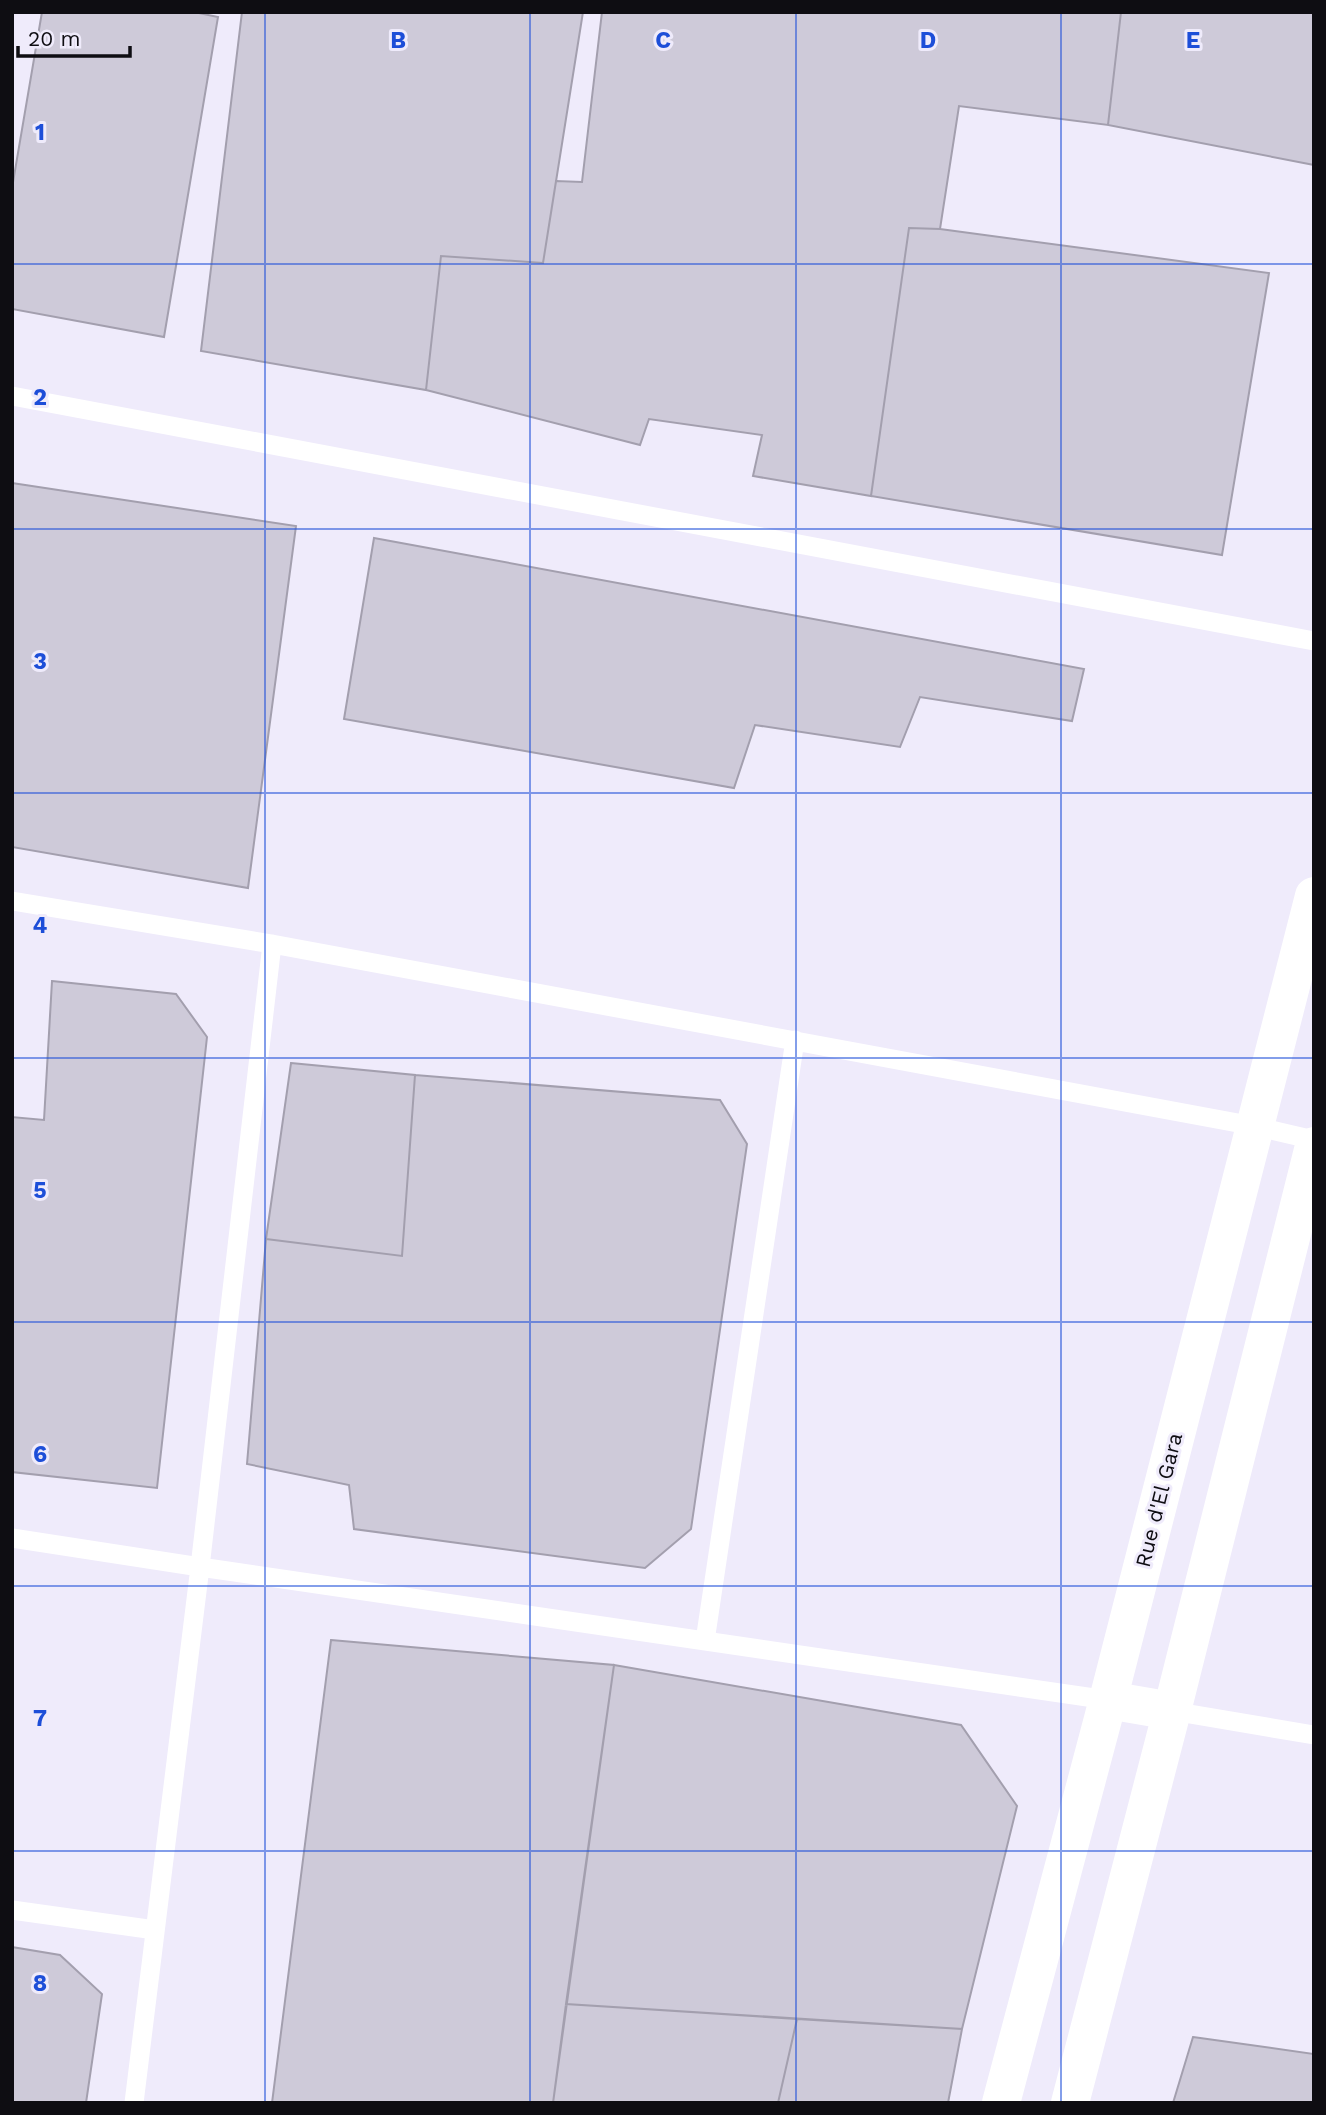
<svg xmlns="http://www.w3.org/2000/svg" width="1326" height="2115" viewBox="0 0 1326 2115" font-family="'Work Sans',sans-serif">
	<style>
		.building { fill: #cecad9; stroke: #a39fae; stroke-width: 2 }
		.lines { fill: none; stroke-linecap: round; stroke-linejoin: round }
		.service { stroke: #fff; stroke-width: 19 }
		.minor { stroke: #fff; stroke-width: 38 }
		.tertiary { stroke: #fff; stroke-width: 38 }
		.grid { fill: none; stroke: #1d4ed8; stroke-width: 2; stroke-opacity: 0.55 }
		.labels { text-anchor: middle; stroke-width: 6; stroke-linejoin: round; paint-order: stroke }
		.street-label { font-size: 21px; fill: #0e0d12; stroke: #efebfb }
		.grid-label { font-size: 23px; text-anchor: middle; font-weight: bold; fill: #1d4ed8; stroke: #efebfb; stroke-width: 6; stroke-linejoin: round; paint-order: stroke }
	</style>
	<rect width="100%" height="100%" fill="#efebfb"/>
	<path class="building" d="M42,12H194L218,17L164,337L12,309V188Z
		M242,12H583L543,263L441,256L426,390L201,351Z
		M602,12H1121L1108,125L959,106L940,229L909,228L871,496L753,476L762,435L649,419L640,445L426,390L441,256L543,263L556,181L582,182Z
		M1121,12H1314V165L1108,125Z
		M909,228L940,229L1269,273L1222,555L871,496Z
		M12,483L296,526L248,888L12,847Z
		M374,538L1084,669L1072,721L920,697L900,747L755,725L734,788L344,719Z
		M52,981L176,994L207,1037L157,1488L12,1472V1117L44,1120Z
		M291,1063L415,1075L402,1256L266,1239Z
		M415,1075L720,1100L747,1144L691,1529L645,1568L354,1529L349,1485L247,1464L266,1239L402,1256Z
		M331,1640L614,1665L553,2103H272Z
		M614,1665L961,1725L1017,1806L962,2029L566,2004Z
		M12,1947L60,1955L102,1994L86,2103H12Z
		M566,2004L797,2019L778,2103H553Z
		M797,2019L962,2029L948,2103H778Z
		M1193,2037L1314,2054V2103H1173Z"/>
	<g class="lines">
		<path class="service" d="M12,396L1314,641
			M12,901L272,944L1254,1126L1314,1140
			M12,1538L200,1567L1108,1700
			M705,1641L795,1040
			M1172,1711L1314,1735
			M12,1910L155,1930
			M134,2103L200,1567L272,944"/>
		<path class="minor" d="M1108,1700L1172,1711"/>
		<path class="tertiary" d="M1001,2103L1108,1700L1314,896
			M1070,2103L1172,1711L1314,1146"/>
	</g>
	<path class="grid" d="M265,12V2103M530,12V2103M796,12V2103M1061,12V2103M12,264H1314M12,529H1314M12,793H1314M12,1058H1314M12,1322H1314M12,1586H1314M12,1851H1314"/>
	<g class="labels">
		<g class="street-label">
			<text transform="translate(1159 1500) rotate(-76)" y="7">Rue d'El Gara</text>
		</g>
	</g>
	<g class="grid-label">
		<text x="398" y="48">B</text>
		<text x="663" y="48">C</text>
		<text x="928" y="48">D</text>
		<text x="1193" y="48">E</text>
		<text x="40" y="140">1</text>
		<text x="40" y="405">2</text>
		<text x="40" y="669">3</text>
		<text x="40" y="933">4</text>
		<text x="40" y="1198">5</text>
		<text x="40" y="1462">6</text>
		<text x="40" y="1726">7</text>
		<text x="40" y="1991">8</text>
	</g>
	<rect width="1326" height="2115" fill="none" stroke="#0e0d12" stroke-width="28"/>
	<path d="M18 46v10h112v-10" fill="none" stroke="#0e0d12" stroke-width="3.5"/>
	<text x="28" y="46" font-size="21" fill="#0e0d12" stroke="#efebfb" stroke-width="5" paint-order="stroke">20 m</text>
</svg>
